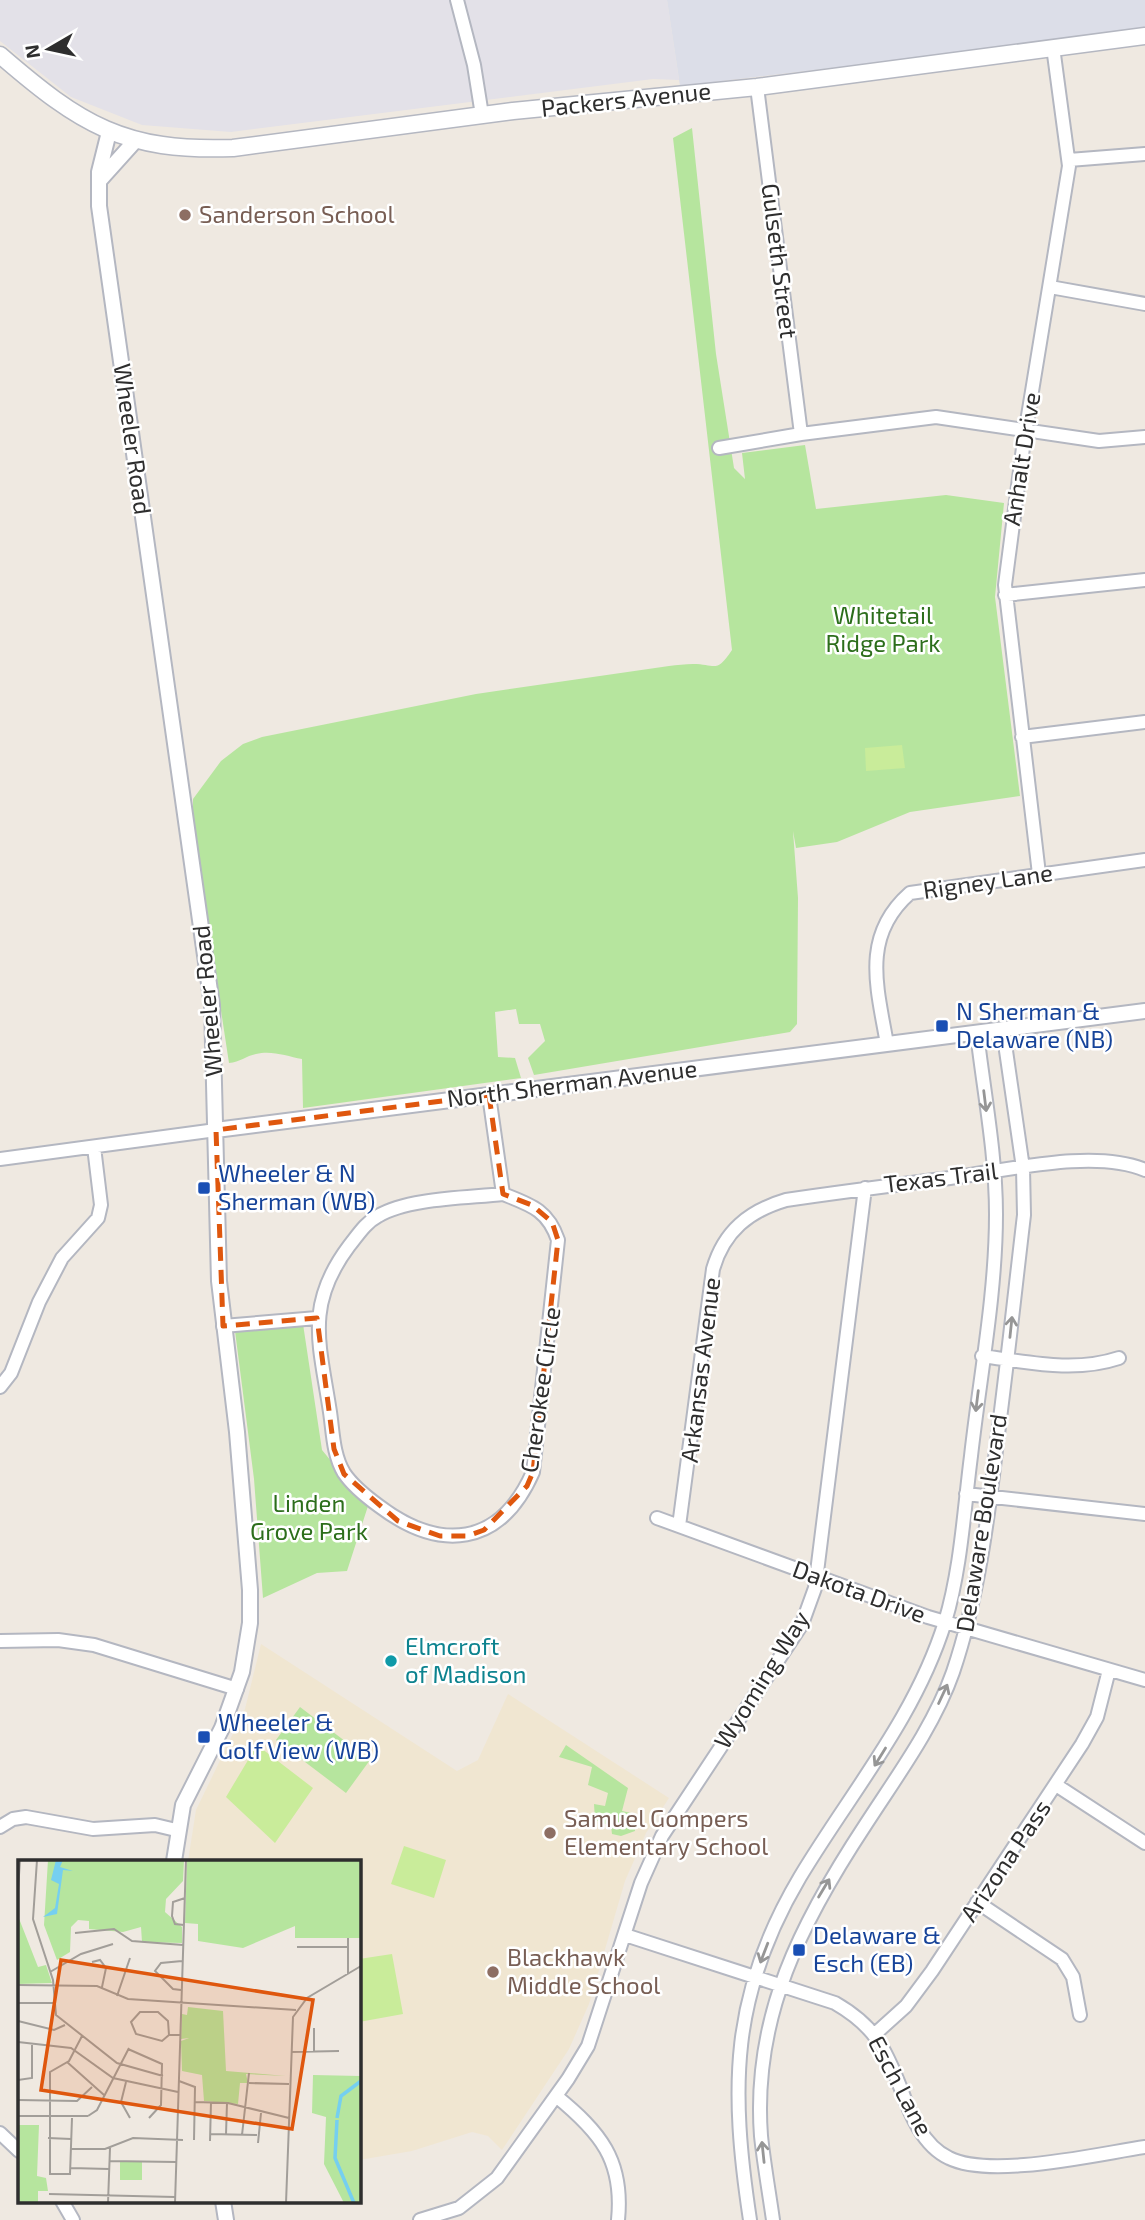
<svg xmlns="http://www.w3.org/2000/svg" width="1145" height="2220" viewBox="0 0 1145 2220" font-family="'Exo 2',sans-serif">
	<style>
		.industrial { fill: #e3e1e8 }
		.education { fill: #f0e6d1 }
		.airport { fill: #dcdee8 }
		.green { fill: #b6e59e }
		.pitch { fill: #c9ec9a }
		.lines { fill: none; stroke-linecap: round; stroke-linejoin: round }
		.minor-casing { stroke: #b4b7c1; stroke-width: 16 }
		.tertiary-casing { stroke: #b4b7c1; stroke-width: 18 }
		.secondary-casing { stroke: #b4b7c1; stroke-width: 19 }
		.minor { stroke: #fff; stroke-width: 12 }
		.tertiary { stroke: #fff; stroke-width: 14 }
		.secondary { stroke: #fff; stroke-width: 16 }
		.oneway { stroke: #969696 }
		.marked { fill: none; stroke: #df570e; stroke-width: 5; stroke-dasharray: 14 9; stroke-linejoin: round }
		.education-dot { fill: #8d6e63; stroke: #fff; stroke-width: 2.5 }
		.transit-dot { fill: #1a4fb4; stroke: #fff; stroke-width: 2.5 }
		.culture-dot { fill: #0f9aa8; stroke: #fff; stroke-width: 2.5 }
		.labels { text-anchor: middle; stroke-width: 5; stroke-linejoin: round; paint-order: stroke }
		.street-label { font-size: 24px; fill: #2e2e2e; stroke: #fff }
		.education-label { font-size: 24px; fill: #785e54; stroke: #fff; text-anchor: start }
		.park-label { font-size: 24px; fill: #2c6e1b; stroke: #fff }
		.transit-label { font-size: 24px; fill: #164399; stroke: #fff; text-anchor: start }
		.culture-label { font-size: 24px; fill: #0d838f; stroke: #fff; text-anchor: start }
		.inset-river { fill: none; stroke: #75cff0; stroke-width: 3.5 }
		.inset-road { fill: none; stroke: #a29e99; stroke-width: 2 }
		.view { fill: #df570e; fill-opacity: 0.15; stroke: #df570e; stroke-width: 3.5 }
		.inset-edge { fill: none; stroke: #2e2e2e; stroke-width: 3.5 }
	</style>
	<rect width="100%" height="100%" fill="#efe9e1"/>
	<path class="industrial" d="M0,0H667L679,80L653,79L231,132L142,125L71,97L0,41Z"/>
	<path class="education" d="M261,1644L457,1771L478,1760L508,1694L669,1798L646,1833L625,1881L589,2004L569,2049L502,2150L488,2136L472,2132L412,2151L359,2160V1861H188L196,1810L245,1709Z"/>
	<path class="airport" d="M667,0H1145V31L680,86Z"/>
	<path class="green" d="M692,128L716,354L734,468L745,479L742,453L805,445L816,509L946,495L1004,503L995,597L1020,796L910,812L837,842L796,848L793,831L798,898L797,1024L790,1032L534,1075L528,1058L545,1041L540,1024H519L516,1009L495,1012L498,1057L515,1058L521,1078L303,1108L302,1059C287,1056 271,1050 256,1054C246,1056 240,1062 229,1063L193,827V799L221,761L243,744L262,737L476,694L669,666C677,665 685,664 693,664C716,664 716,674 732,650L673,138Z
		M303,1324L322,1450L368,1506L347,1571L317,1573L263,1598L254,1479L235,1331Z
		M300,1707L370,1760L346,1793L276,1740Z
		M566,1745L628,1788L622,1811L636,1814L635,1831L621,1836L612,1834L611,1826L595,1820L594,1804L605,1806L608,1793L588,1785L592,1767L559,1757Z"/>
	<path class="pitch" d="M902,745L905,768L866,771L865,748Z
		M257,1745L313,1788L275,1843L226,1797Z
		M404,1846L446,1860L434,1898L391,1884Z
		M392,1954L403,2014L359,2022V1959Z"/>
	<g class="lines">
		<g class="minor-casing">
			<path id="minor" d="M457,0L474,65L482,115
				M757,87L801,434
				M1069,160L1145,154
				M1050,287L1145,304
				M719,448L801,434L936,417L1099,441L1145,437
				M1005,595L1145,580
				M1022,737L1145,722
				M1039,874L1005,585L1024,440L1069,166L1053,47
				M887,1044C877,987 861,936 910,893L1145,860
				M489,1095L503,1194C467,1198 408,1198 378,1216C365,1223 358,1235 349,1246C304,1306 320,1345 330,1412C333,1432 333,1455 344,1473C352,1485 368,1498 379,1506C440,1552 500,1547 533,1472L558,1240C548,1210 531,1205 503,1194
				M0,1159L216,1130
				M223,1326L317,1318
				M982,1356C1028,1362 1074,1373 1119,1358
				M0,1387L11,1373L39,1302L62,1258L98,1218L101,1205L94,1147
				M966,1494L1145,1514
				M657,1518L928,1617L1145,1680
				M679,1526L713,1269C724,1231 749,1211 786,1200C840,1192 895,1185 950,1178C1005,1171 1094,1148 1145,1170
				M0,1641L58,1640L94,1645L237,1689
				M1056,1785L1145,1843
				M0,1827L13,1819L26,1817L93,1829L155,1825L176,1830
				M977,1902L1062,1959L1073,1977L1080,2015
				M625,1935L835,2003C875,2026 885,2048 901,2089C910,2114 923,2146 949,2158C991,2179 1097,2154 1145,2147
				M875,2034L906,2006L932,1971L1082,1744L1097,1717L1109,1670
				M556,2096C600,2132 624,2160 618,2220
				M0,2133L19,2151
				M62,2201L73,2220
				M420,2220L459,2208L497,2178L568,2079L588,2046L641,1883L662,1836L802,1624L815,1588L865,1188
				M750,2220C730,2088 730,1995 800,1877C851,1792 915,1718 945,1622C961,1569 964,1510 971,1456C980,1376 996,1294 996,1214C996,1154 984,1093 977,1033
				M773,2220C769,2192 764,2164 761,2136C752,2016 802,1921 866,1824C897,1776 934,1726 953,1672C978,1598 988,1519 997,1442C1007,1366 1015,1291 1024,1215L1023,1168L1003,1030"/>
		</g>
		<g class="tertiary-casing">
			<path id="tertiary" d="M109,132L99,172V206L212,1005L219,1281L237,1432L250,1590V1623L242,1672L222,1728L183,1805L174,1861
				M99,181L135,141
				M216,1130L1145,1011
				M223,2201L226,2220"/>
		</g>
		<g class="secondary-casing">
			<path id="secondary" d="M0,55C81,125 124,152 233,148L513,111L757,87L1145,36"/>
		</g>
		<use href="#minor" class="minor"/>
		<use href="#tertiary" class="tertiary"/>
		<use href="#secondary" class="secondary"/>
	</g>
	<defs><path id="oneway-shaft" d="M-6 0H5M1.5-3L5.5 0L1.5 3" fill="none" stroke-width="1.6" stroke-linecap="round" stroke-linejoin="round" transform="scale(1.75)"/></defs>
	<g class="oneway">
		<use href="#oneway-shaft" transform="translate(985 1101) rotate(83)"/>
		<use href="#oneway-shaft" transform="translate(1011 1327) rotate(-84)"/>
		<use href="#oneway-shaft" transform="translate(977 1401) rotate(97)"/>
		<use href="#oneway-shaft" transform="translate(943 1694) rotate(-65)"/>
		<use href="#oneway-shaft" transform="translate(880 1757) rotate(122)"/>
		<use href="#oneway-shaft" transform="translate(824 1888) rotate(-59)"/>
		<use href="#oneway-shaft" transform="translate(764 1953) rotate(111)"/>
		<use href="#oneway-shaft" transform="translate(763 2152) rotate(-96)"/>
	</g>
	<path class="marked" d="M489,1095L503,1194L532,1205L552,1222L558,1240L533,1472L527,1486L484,1530L467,1536H440L398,1521L344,1474L334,1449L317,1318L223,1326L216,1130Z"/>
	<g class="education-dot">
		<circle cx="185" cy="215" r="7"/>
		<circle cx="550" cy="1833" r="7"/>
		<circle cx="493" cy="1972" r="7"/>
	</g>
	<g class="transit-dot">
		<rect x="935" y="1019" width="14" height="14" rx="3.5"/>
		<rect x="197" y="1181" width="14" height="14" rx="3.5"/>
		<rect x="197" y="1730" width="14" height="14" rx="3.5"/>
		<rect x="792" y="1943" width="14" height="14" rx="3.5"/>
	</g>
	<circle class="culture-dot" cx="391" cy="1661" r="7"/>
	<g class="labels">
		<g class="street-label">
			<text transform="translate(626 100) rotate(-6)" y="8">Packers Avenue</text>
			<text transform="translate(779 261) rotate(83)" y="8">Gulseth Street</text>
			<text transform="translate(132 439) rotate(82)" y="8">Wheeler Road</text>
			<text transform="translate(1022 459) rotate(-81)" y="8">Anhalt Drive</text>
			<text transform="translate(988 882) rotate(-8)" y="8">Rigney Lane</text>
			<text transform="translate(208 1001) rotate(-95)" y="8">Wheeler Road</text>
			<text transform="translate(572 1084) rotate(-7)" y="8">North Sherman Avenue</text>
			<text transform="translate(941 1178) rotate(-7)" y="8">Texas Trail</text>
			<text transform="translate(701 1370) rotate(-83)" y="8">Arkansas Avenue</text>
			<text transform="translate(541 1390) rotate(-82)" y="8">Cherokee Circle</text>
			<text transform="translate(982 1523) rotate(-81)" y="8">Delaware Boulevard</text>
			<text transform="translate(859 1592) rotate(20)" y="8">Dakota Drive</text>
			<text transform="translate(762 1680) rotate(-58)" y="8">Wyoming Way</text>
			<text transform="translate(1006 1861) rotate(-56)" y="8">Arizona Pass</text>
			<text transform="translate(900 2086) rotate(62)" y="8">Esch Lane</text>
		</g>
		<g class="education-label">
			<text x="199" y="223">Sanderson School</text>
			<text x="564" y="1827">Samuel Gompers<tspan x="564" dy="28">Elementary School</tspan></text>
			<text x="507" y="1966">Blackhawk<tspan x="507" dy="28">Middle School</tspan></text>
		</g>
		<g class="park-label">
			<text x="883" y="624">Whitetail<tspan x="883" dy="28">Ridge Park</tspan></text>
			<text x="309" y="1512">Linden<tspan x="309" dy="28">Grove Park</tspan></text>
		</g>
		<g class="transit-label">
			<text x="956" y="1020">N Sherman &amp;<tspan x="956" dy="28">Delaware (NB)</tspan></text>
			<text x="218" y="1182">Wheeler &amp; N<tspan x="218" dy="28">Sherman (WB)</tspan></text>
			<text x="218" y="1731">Wheeler &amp;<tspan x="218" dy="28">Golf View (WB)</tspan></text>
			<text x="813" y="1944">Delaware &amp;<tspan x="813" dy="28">Esch (EB)</tspan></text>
		</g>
		<g class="culture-label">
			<text x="405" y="1655">Elmcroft<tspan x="405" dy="28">of Madison</tspan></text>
		</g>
	</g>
	<g transform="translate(18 1860)">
		<rect width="343" height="343" fill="#efe9e1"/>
		<path d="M30,0H166L165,21L148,39L147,52L164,67V83L124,82L123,67L105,72L71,69V61L60,60L53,67L52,92L39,100L26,65ZM169,0H343V78H277V66L225,88L180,81V64L167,63ZM0,56L20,107L28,105L34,123L0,124ZM170,147L205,151L208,211L268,216L228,214L230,223H222L220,244L186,241L184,215L164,211L163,181L171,178L163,179L164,154L169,155ZM343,201V343H326L306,304L308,257L294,253L295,215L342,216ZM0,265H21L19,316L28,318L30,331H20V343H0ZM102,301L124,302V320H102Z" fill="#b6e59e"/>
		<path d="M38,0H45L42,7L55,11L45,10L39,54L25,57L37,48L41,24L33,20Z" fill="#75cff0"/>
		<path class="inset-river" d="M319,258L323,236L343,221M319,260L317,298L336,343"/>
		<path class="inset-road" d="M19,0L15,59L35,120L38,155L99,203L145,216M0,30L2,0M166,65L157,64L154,56L155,42L167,38M57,73L96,69L114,81L165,85M279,87H330M74,102L82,100L88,108L84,127M32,112L63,94L95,84M330,114V78M0,125L79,126L110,139L278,150M163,130L155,129L137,111L143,103L164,101M99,136L112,98M0,143H36M0,161L36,170L47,165M151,175L144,181L118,174L113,162L122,152H140L150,161L151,175H162M0,182L53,188L95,218L160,232M110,189L144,204L143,245L131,258M296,191V168M273,192L321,191M49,202L86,235M0,220L14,218V185M161,221L177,227L176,280M108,222L103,242L112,258M231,223L271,224M0,240L59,241L74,227M177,242L210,243L271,258M0,256H70M70,256L79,250L111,188M54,258L52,314H32V212L51,201L64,176M192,274L239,275M208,274L209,243M224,275L231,213M30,278L53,279M192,281L193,242M240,283L243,253M53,289H87L115,278L165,280M91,301L158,302M53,308L91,309M31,334L157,337M90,343L92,288M157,343L168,0M268,343L275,157L289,138L343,106"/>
		<path class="view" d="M43,100L295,140L274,269L23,230Z"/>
		<rect width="343" height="343" class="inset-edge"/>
	</g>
	<g transform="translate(49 49) rotate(261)" stroke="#ffffff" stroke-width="5" paint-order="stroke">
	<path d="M0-5L12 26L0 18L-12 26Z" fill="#2e2e2e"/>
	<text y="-10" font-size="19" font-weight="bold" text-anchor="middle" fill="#2e2e2e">N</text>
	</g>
</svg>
